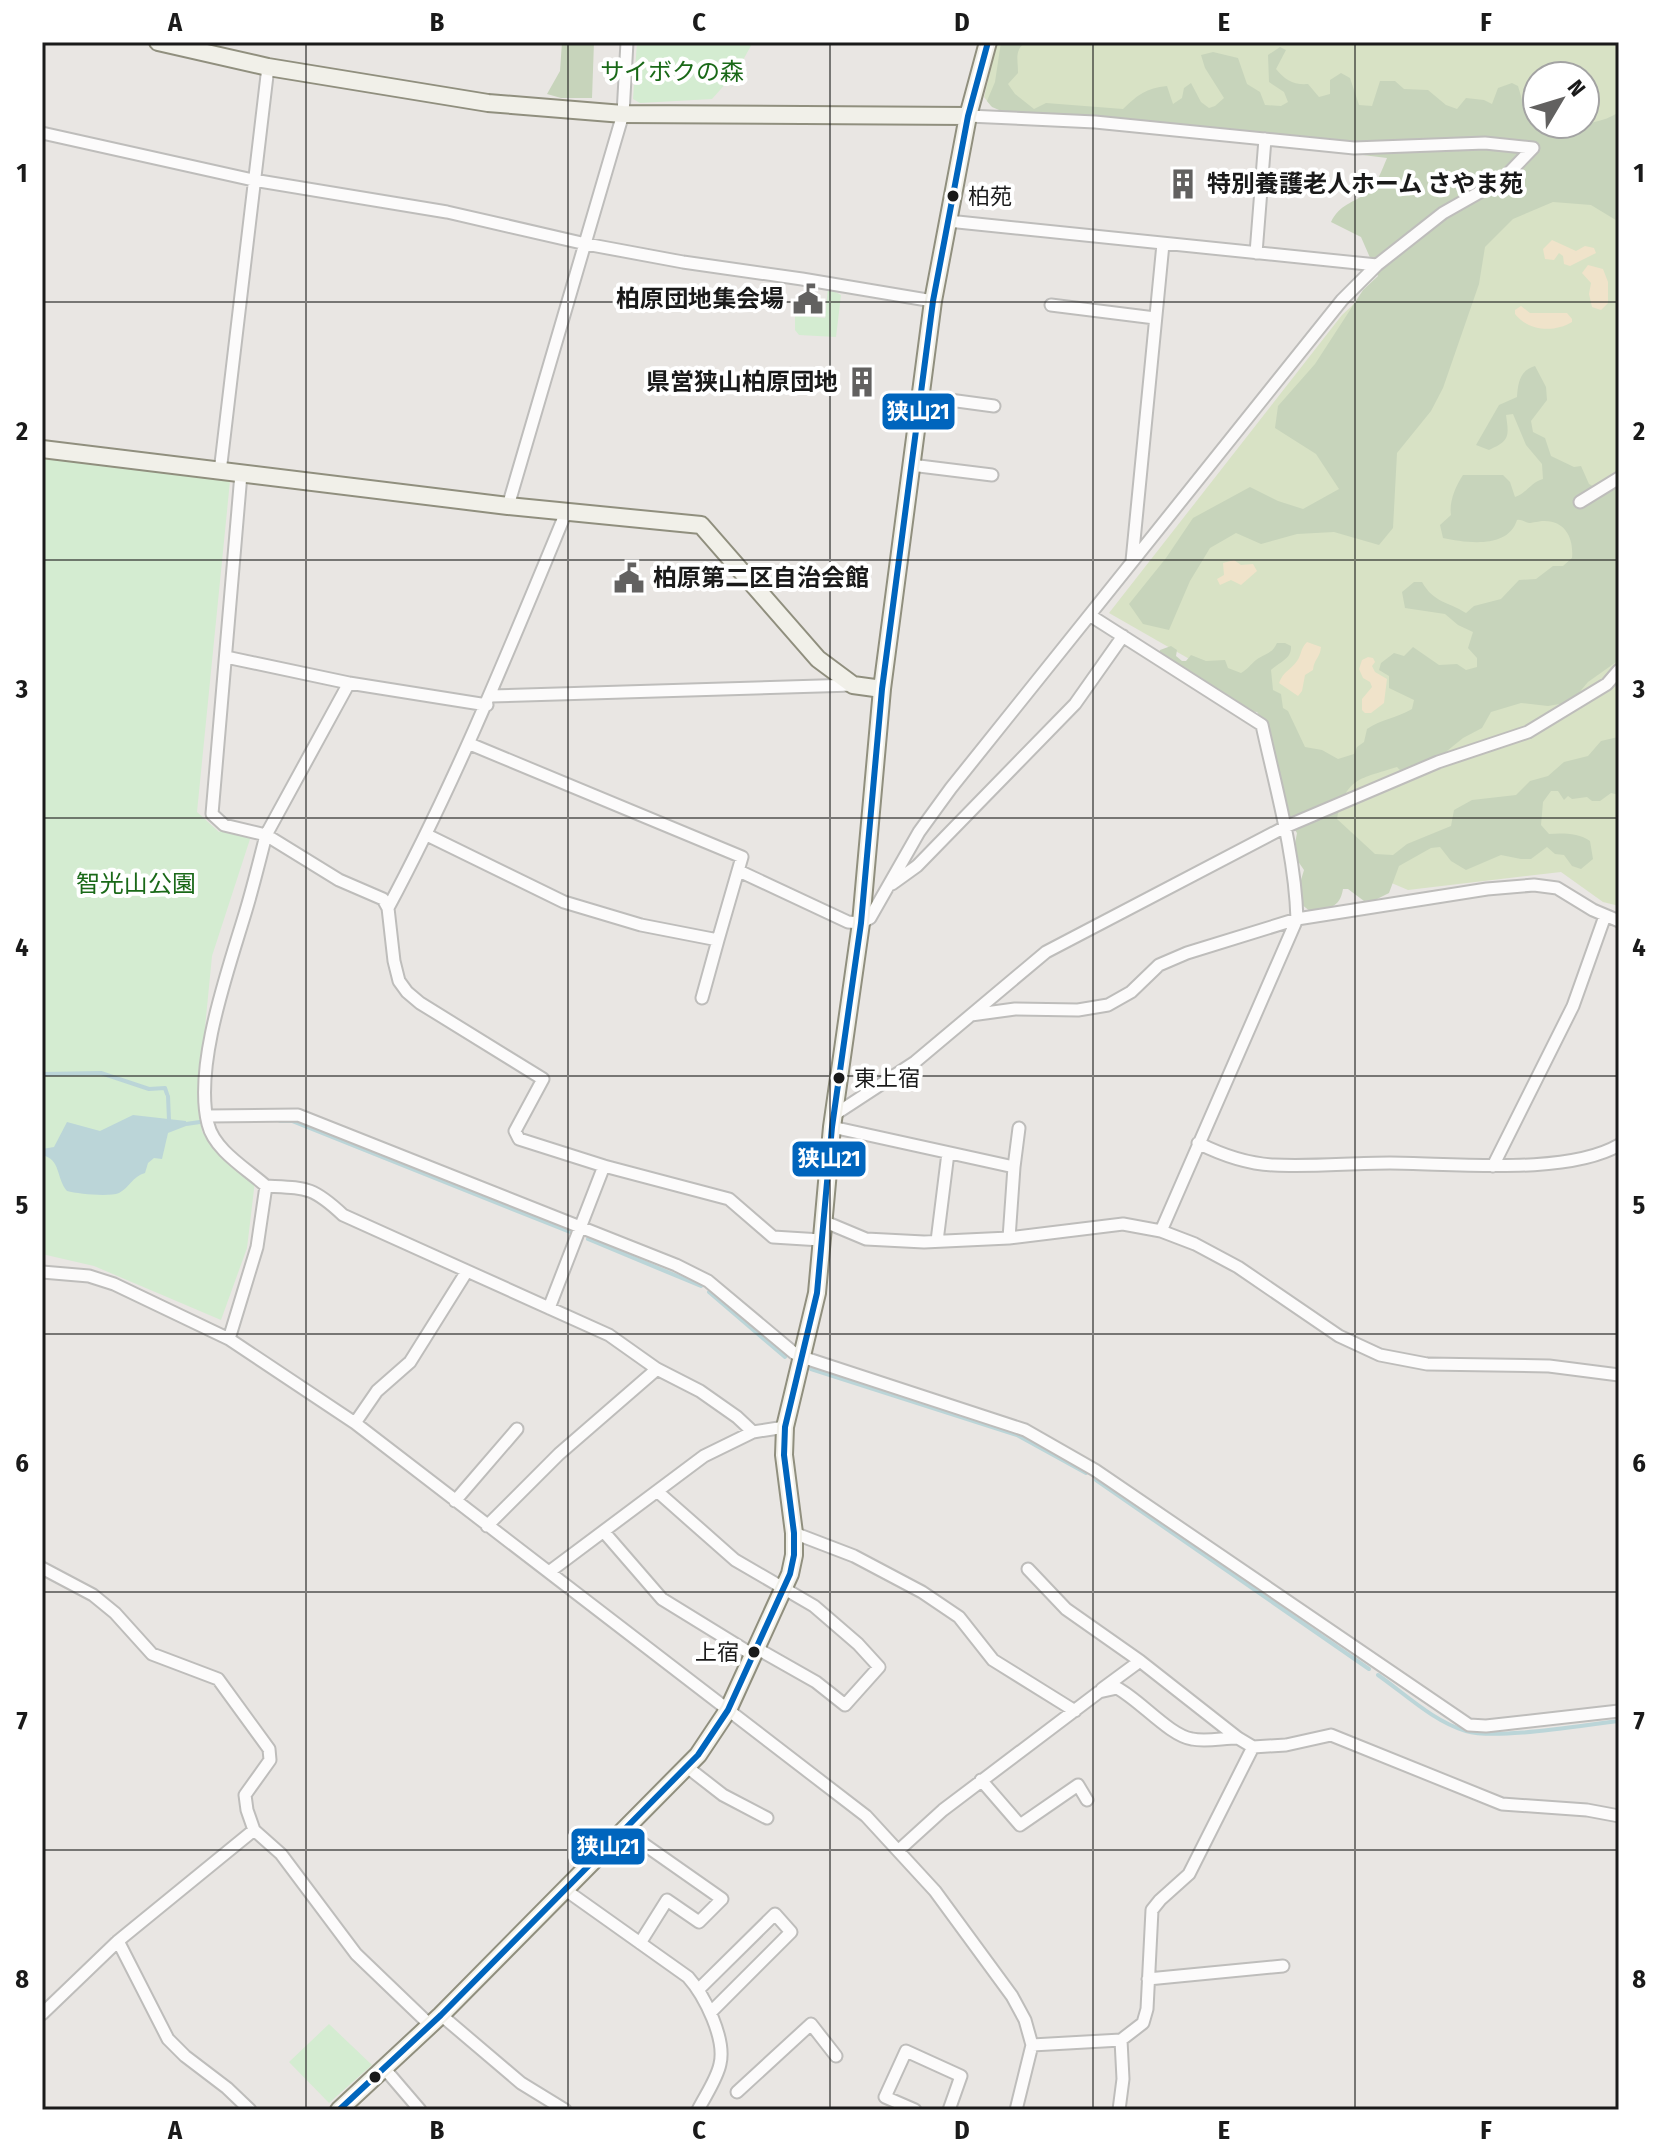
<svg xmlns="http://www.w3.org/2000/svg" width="1661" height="2152" viewBox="0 0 1661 2152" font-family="'Fira Sans Condensed','Noto Sans JP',sans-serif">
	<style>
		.grass { fill: #d8e2c5; fill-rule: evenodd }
		.forest { fill: #c7d4bb }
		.sand { fill: #f0e3ca }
		.park { fill: #d4ecd1 }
		.water { fill: #bbd5d8 }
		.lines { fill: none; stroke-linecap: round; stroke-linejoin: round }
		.stream { stroke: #bbd5d8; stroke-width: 4 }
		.street-casing { stroke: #bebdbb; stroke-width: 15 }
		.secondary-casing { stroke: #908f7e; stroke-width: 20 }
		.street { stroke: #fcfbfb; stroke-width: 11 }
		.secondary { stroke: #f1f0e9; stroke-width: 16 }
		.bus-1-casing { stroke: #fff; stroke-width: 12 }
		.bus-1 { stroke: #0065bd; stroke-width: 6 }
		.grid { fill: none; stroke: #1a1a1a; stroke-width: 2; stroke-opacity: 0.55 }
		.bus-dot { fill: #1a1a1a; stroke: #fff; stroke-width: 3 }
		.labels { text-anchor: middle; stroke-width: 8; stroke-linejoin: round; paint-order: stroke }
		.bus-label { font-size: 22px; fill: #1a1a1a; stroke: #fff; text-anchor: start }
		.park-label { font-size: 24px; fill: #1a6918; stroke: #fff }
		.poi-label { font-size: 24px; font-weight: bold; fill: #1a1a1a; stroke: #fff; text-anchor: start }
		.line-badge { stroke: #fff; stroke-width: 3 }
		.badge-label { font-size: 22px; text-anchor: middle; font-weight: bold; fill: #fff }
		.neatline { fill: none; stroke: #1a1a1a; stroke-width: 3 }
		.grid-label { font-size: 26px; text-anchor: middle; font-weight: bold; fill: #1a1a1a }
	</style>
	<rect width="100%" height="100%" fill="#e9e6e3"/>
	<path class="grass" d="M997,42H1619V131L1429,141L991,106L984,97ZM1537,76H1585V124H1537Z
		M1619,142V906L1603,902L1561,872L1408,890L1368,873L1288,801L1275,708L1109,613L1342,315L1432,231Z"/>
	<path class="forest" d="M562,42H594L592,98H561L547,94L560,71Z
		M1001,42H1026C1014,50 1018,59 1018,73L1008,84L1015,94L1034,109L1046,103L1123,109C1138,95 1146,88 1167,86L1173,104L1182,98L1184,88L1191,83L1201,102L1209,108L1215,106L1224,98L1205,68L1201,55L1213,52L1238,58L1247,84L1260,92L1265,105L1281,106L1288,102L1284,92L1269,82L1268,55L1280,47L1286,50L1276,69C1285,80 1293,85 1308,84L1319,97L1330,94V80L1341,73L1350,78L1359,105L1372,106L1380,81H1395L1404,89L1428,90L1446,105L1457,109L1466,98L1484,100L1492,104L1498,88L1512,83L1518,86L1523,103L1537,105V124C1564,124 1596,128 1619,112V222L1591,205L1553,202L1513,219L1485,247L1479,284L1443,388L1431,411L1397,453L1393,528L1379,545L1334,532L1297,534L1261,544L1236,533L1210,548L1190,581L1169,630L1143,624L1129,604L1166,558L1193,518L1250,487L1278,501L1303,509L1339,489L1316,454L1275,428L1278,406L1315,364L1363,290L1378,276L1361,237L1331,222C1340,204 1353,203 1367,193C1377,184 1382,170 1387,158L999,110L992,107L987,101L995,82Z
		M1535,366L1546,387L1547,400L1531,421L1533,432L1545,438L1551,456L1574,467L1581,466L1589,484L1597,488L1619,480V660L1588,682L1571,702L1548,706L1521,703L1491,712L1482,728L1463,738L1447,751L1432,770L1410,781L1397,767C1360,779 1346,777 1337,819L1375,854L1393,855L1407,844L1451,826L1454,810L1472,800L1516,795L1530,781L1548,776L1564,762L1588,756L1601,741L1618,737L1619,795L1611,793L1600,801H1592L1587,797L1572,799L1568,796L1564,800L1558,791H1551L1543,802L1541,825L1549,834C1562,833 1579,833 1590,841L1593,859L1581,869L1572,866L1564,855L1555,854L1547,847L1531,859H1521L1501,855L1466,870L1451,861L1440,847L1431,848L1399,866L1389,893L1375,900L1364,901L1348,889H1343C1340,908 1328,909 1311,912L1301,904L1298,890L1304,870L1293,854L1297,833C1271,797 1283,748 1257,712L1248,711L1171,660L1159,655L1160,650L1171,646L1177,650L1176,656L1182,661H1186L1191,655L1206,661L1225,660L1228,668L1241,673C1248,669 1251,664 1256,660C1266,653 1272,654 1277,643H1285L1291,646C1292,659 1279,662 1271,670L1273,690L1281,694L1283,708L1288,711L1305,747L1322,750L1338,759L1354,754L1357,747L1364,742L1367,729C1381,719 1397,718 1412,709L1414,700L1389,688V676L1379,670L1381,663L1394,653L1404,656L1413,647L1439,665L1457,664L1466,670L1477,667V658L1468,648L1473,632L1458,625L1445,614L1405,608L1402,592L1414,582H1422C1434,603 1447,601 1466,613L1474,606L1501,599L1519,580L1536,579L1553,566H1563L1572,558C1574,538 1565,520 1543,521C1541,521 1531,523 1529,523C1525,522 1521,519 1517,520C1508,549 1467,543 1443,538L1440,525L1451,515C1449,502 1455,487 1463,475H1503L1510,482L1515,497C1526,494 1531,482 1543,479L1542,464L1526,445L1513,414L1506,415C1509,436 1510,441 1489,450L1476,445L1499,405L1517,397C1518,383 1520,370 1535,366Z"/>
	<path class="sand" d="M1552,240L1576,251L1585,246L1594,248L1596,253L1570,266L1564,264L1563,256L1559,253L1554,260L1545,259L1543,249Z
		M1588,265L1603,269L1608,282V303L1601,310L1592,307L1589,294L1591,283L1582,273Z
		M1521,306L1530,313H1567L1572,319V322C1554,333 1528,331 1515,314V310Z
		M1234,560L1241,565L1253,564L1257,571L1241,585L1231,580L1220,585L1217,579L1224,575L1223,563Z
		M1307,642L1321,647C1320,658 1314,659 1313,670L1305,675L1302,691L1298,696L1279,683C1284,670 1290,671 1297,661C1302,654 1300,649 1307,642Z
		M1368,657L1373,658L1375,662L1372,666L1375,672L1387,679L1384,703L1371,713H1365L1362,710V699L1372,687L1370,682L1363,678L1359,669L1362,660Z"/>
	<path class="park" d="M637,42H753L737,71L712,99L640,103L633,99Z
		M828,288L841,295L836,337L799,335L795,330V315L825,318Z
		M42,457L230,481L197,812L219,832L224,827L251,836L212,956L199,1089L202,1132L255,1181L247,1248L221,1320L94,1266L42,1254Z
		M329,2024L372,2065L329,2103L289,2062Z"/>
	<path class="water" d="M133,1115L186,1121V1126L168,1133L162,1159L154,1158L148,1163L145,1173C133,1176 129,1188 119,1193C109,1197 78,1194 67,1191C56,1178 61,1159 42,1155V1149L54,1147L67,1122L100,1131Z"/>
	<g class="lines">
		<path class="stream" d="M42,1074L101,1073L149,1089L165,1088L167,1094
			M168,1096L169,1120
			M280,1121H292L570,1232
			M186,1124L207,1121
			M588,1239L701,1286
			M709,1292L785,1357
			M811,1369L1017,1435L1086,1473
			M1096,1480L1369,1669
			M1378,1675C1404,1693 1434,1722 1466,1731C1497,1740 1583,1725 1619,1721"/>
		<g class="street-casing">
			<path id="street" d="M968,116L1095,122L1354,148L1485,143L1533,148
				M42,133L253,180L447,212L586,244L683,262L802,279L933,301
				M948,221L1377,265
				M1256,253L1265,139
				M1051,305L1155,318
				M920,396L994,406
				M911,465L992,475
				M220,472L268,67
				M1580,502L1619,478
				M508,506L623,114L627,42
				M1132,561L1163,244
				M1091,616L1262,725C1276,789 1295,854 1297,919L1161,1231
				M226,657L349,683L487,705
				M349,683L266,835L339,880L383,899L388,908L394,961L399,981L407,992L420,1003L543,1079L515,1131L519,1139L604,1166L729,1199L773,1237L821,1240
				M490,696L853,685
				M427,835L564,902L641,925L718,940L742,857L470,744
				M739,871L848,922L861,923L870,918L919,832L951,788L1342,300L1377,265L1443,213L1503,179L1533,148
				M892,884L917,866L1075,704L1123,636
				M388,908C457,779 511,645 567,510
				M702,998L718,940
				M971,1015L1015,1009L1078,1010L1108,1005L1131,992L1159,965L1187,953L1297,919L1487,889L1534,885L1557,888L1593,910L1619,921
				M834,1115L915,1062L1046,952L1285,827L1438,762L1528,732L1607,684L1619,670
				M207,1116L298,1115L676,1265L708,1281L794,1353L802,1357L1025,1430L1095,1470L1469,1725L1486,1726L1619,1711
				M1198,1143C1222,1155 1247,1164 1274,1165C1312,1167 1351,1163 1390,1163C1451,1163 1566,1176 1619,1145
				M1493,1166L1573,1006L1605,916
				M1014,1167L1019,1128
				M266,1186C306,1188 312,1186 343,1215L609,1335L657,1369L700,1391L737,1417L753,1432
				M823,1221L866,1239L924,1242L1009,1238L1014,1167L832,1127
				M1009,1238L1123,1224L1161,1231L1195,1244L1238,1267L1339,1336L1380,1355L1427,1364L1549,1366L1619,1375
				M937,1241L948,1153
				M42,1272L89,1276L114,1284L229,1339L355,1423L866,1816L935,1891L1012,1996L1025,2020L1032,2045L1016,2110
				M549,1308L604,1166
				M229,1339L257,1247L266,1186C247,1169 214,1150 208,1124C193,1065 230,965 247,907C254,883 260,859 266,835L224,825L212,814L241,474
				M355,1423L377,1391L410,1362L467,1271
				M658,1492L735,1560L814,1606L858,1644L879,1667L845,1705L816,1682L756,1648
				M455,1501L517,1429
				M487,1526L559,1454L657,1369
				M604,1532L662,1599L753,1655
				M794,1533L854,1556L922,1592L959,1617L993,1660L1075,1711
				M42,1568L93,1595L115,1613L152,1654L218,1679L269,1749L270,1760L245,1795L247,1810L254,1830L281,1854L356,1954L430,2025
				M1028,1569L1066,1609L1140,1661L1238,1738L1253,1747L1286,1745L1331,1735L1502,1804L1587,1810L1619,1816
				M549,1572L704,1456L753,1432L785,1427
				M1102,1689L1140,1661
				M687,1767L723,1795L767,1818
				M981,1780L1020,1825L1078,1785L1087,1800
				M625,1831L722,1899L699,1922L667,1900L640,1943
				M899,1850L943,1810L1099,1692L1117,1688C1140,1700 1170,1736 1192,1739C1206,1742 1223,1738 1238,1738
				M567,1891L688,1977C705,1996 726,2039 720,2064C717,2079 705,2096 698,2110
				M118,1941L168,2039L185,2056L227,2088L250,2110
				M1148,1979L1283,1966
				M699,1989L775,1914L791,1932L711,2012
				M42,2014L118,1941L254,1830
				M441,2015L521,2083L565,2110
				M1032,2045L1121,2040L1143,2023L1147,2009L1152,1910L1160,1900L1189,1874L1253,1747
				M384,2068L420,2110
				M737,2092L811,2024L836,2056
				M915,2110L885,2097L906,2051L961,2076L949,2110
				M1119,2110L1123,2079L1121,2040"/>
		</g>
		<g class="secondary-casing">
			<path id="secondary" d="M158,42L268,67L488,103L623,114L968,116
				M42,449L508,506L701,525L818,659L853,685L882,689
				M339,2110L441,2015L698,1755L728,1710L790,1574L794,1555V1533L784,1455L785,1427L817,1293L832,1127L861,923L882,689L933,301L968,116L988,42"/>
		</g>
		<use href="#street" class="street"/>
		<use href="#secondary" class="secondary"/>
		<g class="bus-1-casing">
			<path id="bus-1" d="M339,2110L441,2015L698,1755L728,1710L790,1574L794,1555V1533L784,1455L785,1427L817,1293L832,1127L861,923L882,689L933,301L968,116L988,42"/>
		</g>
		<use href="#bus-1" class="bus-1"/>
	</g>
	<path class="grid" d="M306,42V2110M568,42V2110M830,42V2110M1093,42V2110M1355,42V2110M42,302H1619M42,560H1619M42,818H1619M42,1076H1619M42,1334H1619M42,1592H1619M42,1850H1619"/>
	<defs>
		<g id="building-bare" transform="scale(2.4)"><path d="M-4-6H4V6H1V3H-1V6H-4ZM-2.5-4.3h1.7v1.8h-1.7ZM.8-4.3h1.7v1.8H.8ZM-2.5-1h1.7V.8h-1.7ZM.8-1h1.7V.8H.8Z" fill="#626160" stroke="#fff" stroke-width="2.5" paint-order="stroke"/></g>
		<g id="civic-bare" transform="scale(2.4)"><path d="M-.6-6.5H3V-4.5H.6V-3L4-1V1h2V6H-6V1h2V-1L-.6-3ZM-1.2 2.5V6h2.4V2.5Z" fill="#626160" stroke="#fff" stroke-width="2.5" paint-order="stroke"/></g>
	</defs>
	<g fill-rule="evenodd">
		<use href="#building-bare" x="1183" y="184"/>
		<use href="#civic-bare" x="808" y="299"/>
		<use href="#building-bare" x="862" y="382"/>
		<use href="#civic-bare" x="629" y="578"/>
	</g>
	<g class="bus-dot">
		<circle cx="953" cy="196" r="7"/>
		<circle cx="839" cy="1078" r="7"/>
		<circle cx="754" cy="1652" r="7"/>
		<circle cx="375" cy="2077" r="7"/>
	</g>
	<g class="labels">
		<g class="bus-label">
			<text x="968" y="204">柏苑</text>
			<text x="854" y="1086">東上宿</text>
			<text x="739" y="1660" text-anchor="end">上宿</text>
		</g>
		<g class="park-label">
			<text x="672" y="80">サイボクの森</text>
			<text x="136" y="892">智光山公園</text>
		</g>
		<g class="poi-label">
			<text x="1207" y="192">特別養護老人ホーム さやま苑</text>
			<text x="784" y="307" text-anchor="end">柏原団地集会場</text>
			<text x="838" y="390" text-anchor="end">県営狭山柏原団地</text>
			<text x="653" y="586">柏原第二区自治会館</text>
		</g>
	</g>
	<g class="line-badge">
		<rect x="881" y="392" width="75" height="39" rx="8" fill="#0065bd"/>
		<rect x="791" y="1140" width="76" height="38" rx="8" fill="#0065bd"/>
		<rect x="570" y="1827" width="76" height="39" rx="8" fill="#0065bd"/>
	</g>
	<g class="badge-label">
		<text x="918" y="419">狭山21</text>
		<text x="829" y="1166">狭山21</text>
		<text x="608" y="1854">狭山21</text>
	</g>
	<rect width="1661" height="2152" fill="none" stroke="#ffffff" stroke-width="88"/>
	<g transform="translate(1561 100) rotate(52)"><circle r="38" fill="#ffffff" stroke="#a3a3a3" stroke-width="2"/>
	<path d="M0-6L14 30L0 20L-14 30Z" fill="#626160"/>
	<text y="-12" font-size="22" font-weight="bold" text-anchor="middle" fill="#1a1a1a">N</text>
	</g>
	<rect x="44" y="44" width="1573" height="2064" class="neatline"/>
	<g class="grid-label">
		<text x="175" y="31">A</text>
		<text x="437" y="31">B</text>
		<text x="699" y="31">C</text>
		<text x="962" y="31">D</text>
		<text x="1224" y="31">E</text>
		<text x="1486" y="31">F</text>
		<text x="22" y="182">1</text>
		<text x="1639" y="182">1</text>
		<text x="22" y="440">2</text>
		<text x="1639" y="440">2</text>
		<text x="22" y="698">3</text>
		<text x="1639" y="698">3</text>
		<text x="22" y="956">4</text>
		<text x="1639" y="956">4</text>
		<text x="22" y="1214">5</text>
		<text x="1639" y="1214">5</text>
		<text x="22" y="1472">6</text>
		<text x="1639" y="1472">6</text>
		<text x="22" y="1730">7</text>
		<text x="1639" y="1730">7</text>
		<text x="22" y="1988">8</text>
		<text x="1639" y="1988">8</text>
		<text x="175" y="2139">A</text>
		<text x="437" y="2139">B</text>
		<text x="699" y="2139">C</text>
		<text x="962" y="2139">D</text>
		<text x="1224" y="2139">E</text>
		<text x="1486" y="2139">F</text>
	</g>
</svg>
